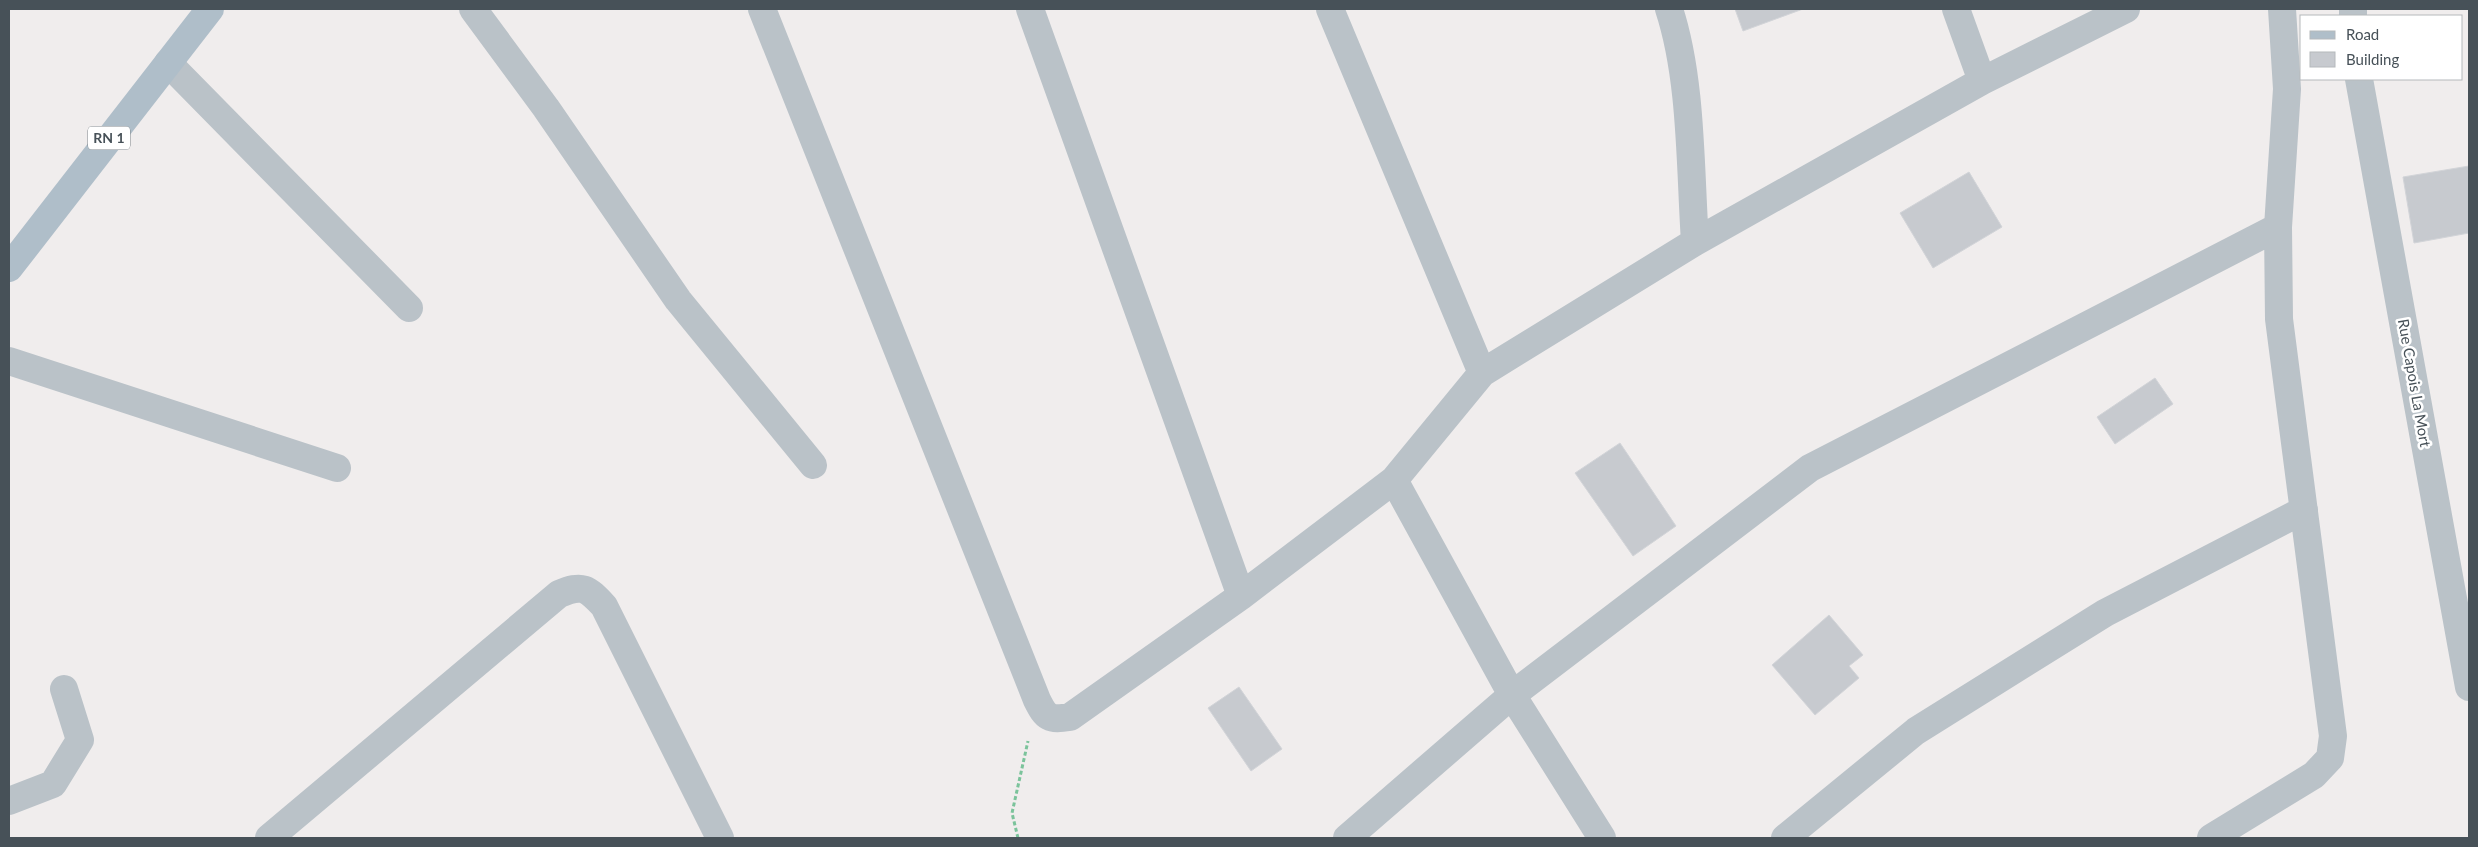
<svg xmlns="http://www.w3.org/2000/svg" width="2478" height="847" viewBox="0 0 2478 847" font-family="Lato,sans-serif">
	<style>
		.building { fill: #c7cacf; stroke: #d2d4d8 }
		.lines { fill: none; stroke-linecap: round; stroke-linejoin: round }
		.path { stroke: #7bc39b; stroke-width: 3; stroke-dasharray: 4 2.5; stroke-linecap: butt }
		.minor { stroke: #bac2c8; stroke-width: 28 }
		.major { stroke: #afbec9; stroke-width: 28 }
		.labels { text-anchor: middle; stroke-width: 5; stroke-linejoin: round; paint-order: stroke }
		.shield { fill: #fff; stroke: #7e858a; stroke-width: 1 }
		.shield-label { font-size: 14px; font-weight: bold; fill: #475158 }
		.street-label { font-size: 15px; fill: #475158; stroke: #fff }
	</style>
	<rect width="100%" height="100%" fill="#f0eded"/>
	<path class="building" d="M1735,9H1803L1743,31Z
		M2469,166V233L2414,243L2403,177Z
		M1969,172L2002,227L1933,268L1900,213Z
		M2155,378L2173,404L2115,444L2097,417Z
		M1620,443L1676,526L1633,556L1575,473Z
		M1829,615L1863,655L1849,666L1859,678L1815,715L1772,665Z
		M1239,687L1282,749L1251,771L1208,708Z"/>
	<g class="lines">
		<path class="path" d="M1018,838L1012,813L1028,741"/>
		<path class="minor" d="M473,9L546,108L678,300L813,465
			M762,9L1037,700C1046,718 1049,720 1070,717L1241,596L1394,480L1482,373L1695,242L1982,81L2126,9
			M1030,9L1241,596
			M1330,9L1482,373
			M1669,9C1692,79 1690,168 1695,242
			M1956,9L1982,81
			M2353,9V16
			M168,63L409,308
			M2359,79L2469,687
			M9,361L337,468
			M1394,480L1512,695L1602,838
			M9,801L53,784L80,740L64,689
			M269,838L559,594C583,584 587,588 604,606L720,838
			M1347,838L1512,695L1810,468L2278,227
			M1785,838L1916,731L2105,613L2304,510
			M2211,838L2314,775L2330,758L2333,736L2279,319L2278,227L2287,89L2282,9"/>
		<path class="major" d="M9,268L210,9"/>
	</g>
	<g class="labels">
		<rect class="shield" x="88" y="126.5" width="42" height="23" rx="4"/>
		<g class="shield-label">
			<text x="109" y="143">RN 1</text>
		</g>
		<g class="street-label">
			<text transform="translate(2414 383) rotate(80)" y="5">Rue Capois La Mort</text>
		</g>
	</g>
	<rect width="2478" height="847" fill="none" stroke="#475158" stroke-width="20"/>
	<rect x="2300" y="15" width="162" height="65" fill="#ffffff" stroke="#b5b9bc"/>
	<rect x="2310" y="31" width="25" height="8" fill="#afbec9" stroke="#b5b9bc"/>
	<text x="2346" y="40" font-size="15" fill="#475158">Road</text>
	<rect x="2310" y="52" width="25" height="15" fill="#c7cacf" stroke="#b5b9bc"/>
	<text x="2346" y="65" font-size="15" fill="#475158">Building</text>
</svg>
